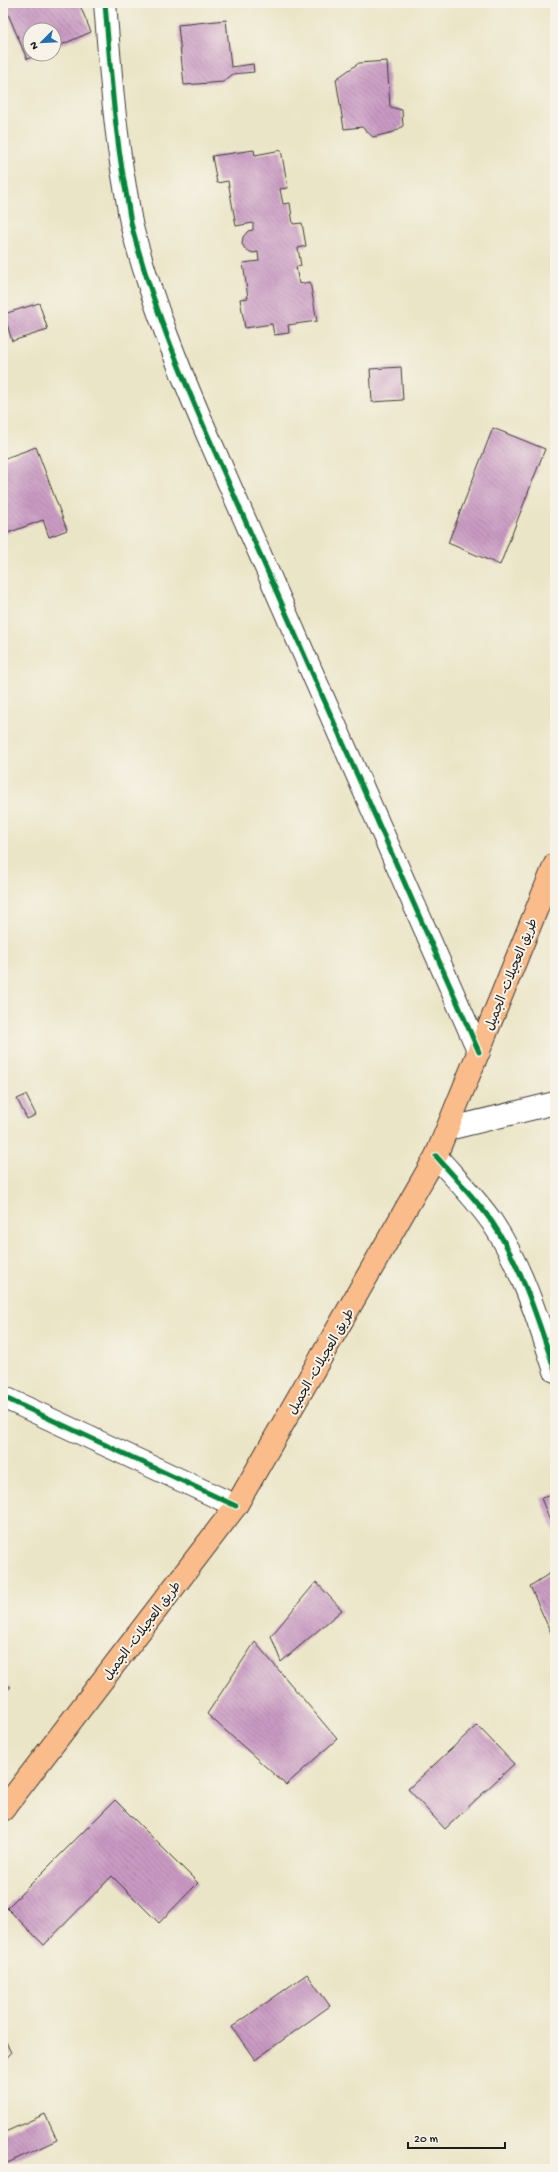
<svg xmlns="http://www.w3.org/2000/svg" width="558" height="2172" viewBox="0 0 558 2172" font-family="'Gochi Hand','Playpen Sans Arabic',sans-serif">
	<style>
		.building { fill: url(#building-back-hatch) }
		.lines { fill: none; stroke-linecap: round; stroke-linejoin: round }
		.minor-casing { stroke: #3b3a36; stroke-width: 24 }
		.major-casing { stroke: #3b3a36; stroke-width: 24 }
		.minor { stroke: #fff; stroke-width: 22 }
		.major { stroke: #f9bc8a; stroke-width: 22 }
		.cycleway-casing { stroke: #f7f3e8; stroke-width: 8 }
		.cycleway { stroke: #00873e; stroke-width: 5 }
		.labels { text-anchor: middle; stroke-width: 4; stroke-linejoin: round; paint-order: stroke }
		.street-label { font-size: 13px; fill: #1c1c1c; stroke: #f7f3e8 }
	</style>
	<defs>
		<pattern id="building-back-hatch" width="6" height="6" patternUnits="userSpaceOnUse"><rect width="6" height="6" fill="#c99ac3"/><path d="M-1 5l2 2M0 0l6 6M5-1l2 2" fill="none" stroke="#a27d9e"/></pattern>
	</defs>
	<rect width="100%" height="100%" fill="#f7f3e8"/>
	<filter id="ink" filterUnits="userSpaceOnUse"><feTurbulence type="fractalNoise" baseFrequency=".025" numOctaves="2"/><feDisplacementMap in="SourceGraphic" scale="8" xChannelSelector="R" yChannelSelector="G"/><feConvolveMatrix kernelMatrix="1 2 1 2 8 2 1 2 1" color-interpolation-filters="sRGB"/></filter>
	<filter id="wash" filterUnits="userSpaceOnUse"><feTurbulence type="fractalNoise" baseFrequency=".012" numOctaves="4" result="noise"/><feDisplacementMap in="SourceGraphic" scale="16" xChannelSelector="R" yChannelSelector="G"/><feGaussianBlur stdDeviation="0.9" result="paint"/><feColorMatrix in="noise" values="0 0 0 0 0 0 0 0 0 0 0 0 0 0 0 0 0 1.4 0 .05"/><feComposite in="paint" operator="in"/></filter>
	<g filter="url(#wash)">
		<rect width="100%" height="100%" fill="#ebe5c7"/>
		<g id="blocks">
			<path class="building" d="M3,3H79L91,32L54,48V30H30V54H39L27,59L6,9L3,10Z
				M226,20L231,67L253,64L254,72L233,74L223,82L184,85L178,25Z
				M387,61L390,107L402,110L403,126L394,132L373,137L362,127L344,129L336,79L359,63Z
				M254,150L255,155L281,150L288,188L280,189L283,204L290,203L293,224L302,223L306,246L298,248L301,266L296,267L299,284L310,282L317,321L288,325L289,333L274,335L272,324L245,328L240,299L248,298L243,263L259,261L258,252L253,253L246,250L242,244L243,237L248,231L253,230V223L236,226L228,181L217,183L212,156Z
				M39,303L48,330L12,341L4,314Z
				M401,367L403,400L372,402L370,369Z
				M493,428L545,449L500,565L448,543Z
				M36,447L67,530L49,537L43,520L5,534L3,530V459Z
				M26,1095L36,1115L27,1119L17,1099Z
				M555,1494V1534L541,1498Z
				M555,1570V1642L530,1586Z
				M316,1582L342,1610L281,1662L271,1636Z
				M255,1642L337,1739L286,1785L207,1714Z
				M3,1683L11,1687L3,1694Z
				M477,1725L514,1764L445,1829L408,1789Z
				M115,1800L198,1883L159,1923L112,1876L44,1945L7,1908Z
				M307,1974L330,2006L255,2060L232,2027Z
				M3,2035L11,2053L3,2062Z
				M45,2114L57,2140L3,2165V2133Z"/>
		</g>
	</g>
	<g filter="url(#ink)">
		<use href="#blocks" fill-opacity="0" stroke="#3b3a36" stroke-width="1"/>
		<g class="lines">
			<g class="minor-casing">
				<path id="minor" d="M105,3C110,64 114,126 125,187C128,201 129,217 133,231C152,302 179,369 208,436L479,1052
					M448,1129L555,1103
					M436,1156C455,1178 476,1199 492,1222C522,1267 538,1320 555,1371
					M3,1397L236,1506"/>
			</g>
			<g class="major-casing">
				<path id="major" d="M3,1810L236,1506L436,1156L555,864"/>
			</g>
			<use href="#minor" class="minor"/>
			<use href="#major" class="major"/>
			<g class="cycleway-casing">
				<path id="cycleway" d="M105,3C110,64 114,126 125,187C128,201 129,217 133,231C152,302 179,369 208,436L479,1052
					M436,1156C455,1178 476,1199 492,1222C522,1267 538,1320 555,1371
					M3,1397L236,1506"/>
			</g>
			<use href="#cycleway" class="cycleway"/>
		</g>
	</g>
	<g class="labels">
		<g class="street-label">
			<text transform="translate(510 974) rotate(-68)" y="5">طريق العجيلات- الجميل</text>
			<text transform="translate(320 1361) rotate(-60)" y="5">طريق العجيلات- الجميل</text>
			<text transform="translate(141 1630) rotate(-53)" y="5">طريق العجيلات- الجميل</text>
		</g>
	</g>
	<rect width="558" height="2172" fill="none" stroke="#f7f3e8" stroke-width="16"/>
	<g transform="translate(42 42) rotate(246)"><circle r="19" fill="#f7f3e8" stroke="#9f9d96"/>
	<path d="M0-3L7 15L0 10L-7 15Z" fill="#1f6fb2"/>
	<text y="-6" font-size="11" font-weight="bold" text-anchor="middle" fill="#1c1c1c">N</text>
	</g>
	<path d="M408 2142v6h97v-6" fill="none" stroke="#1c1c1c" stroke-width="2"/>
	<text x="414" y="2142" font-size="12" fill="#1c1c1c" stroke="#f7f3e8" stroke-width="3" paint-order="stroke">20 m</text>
</svg>
